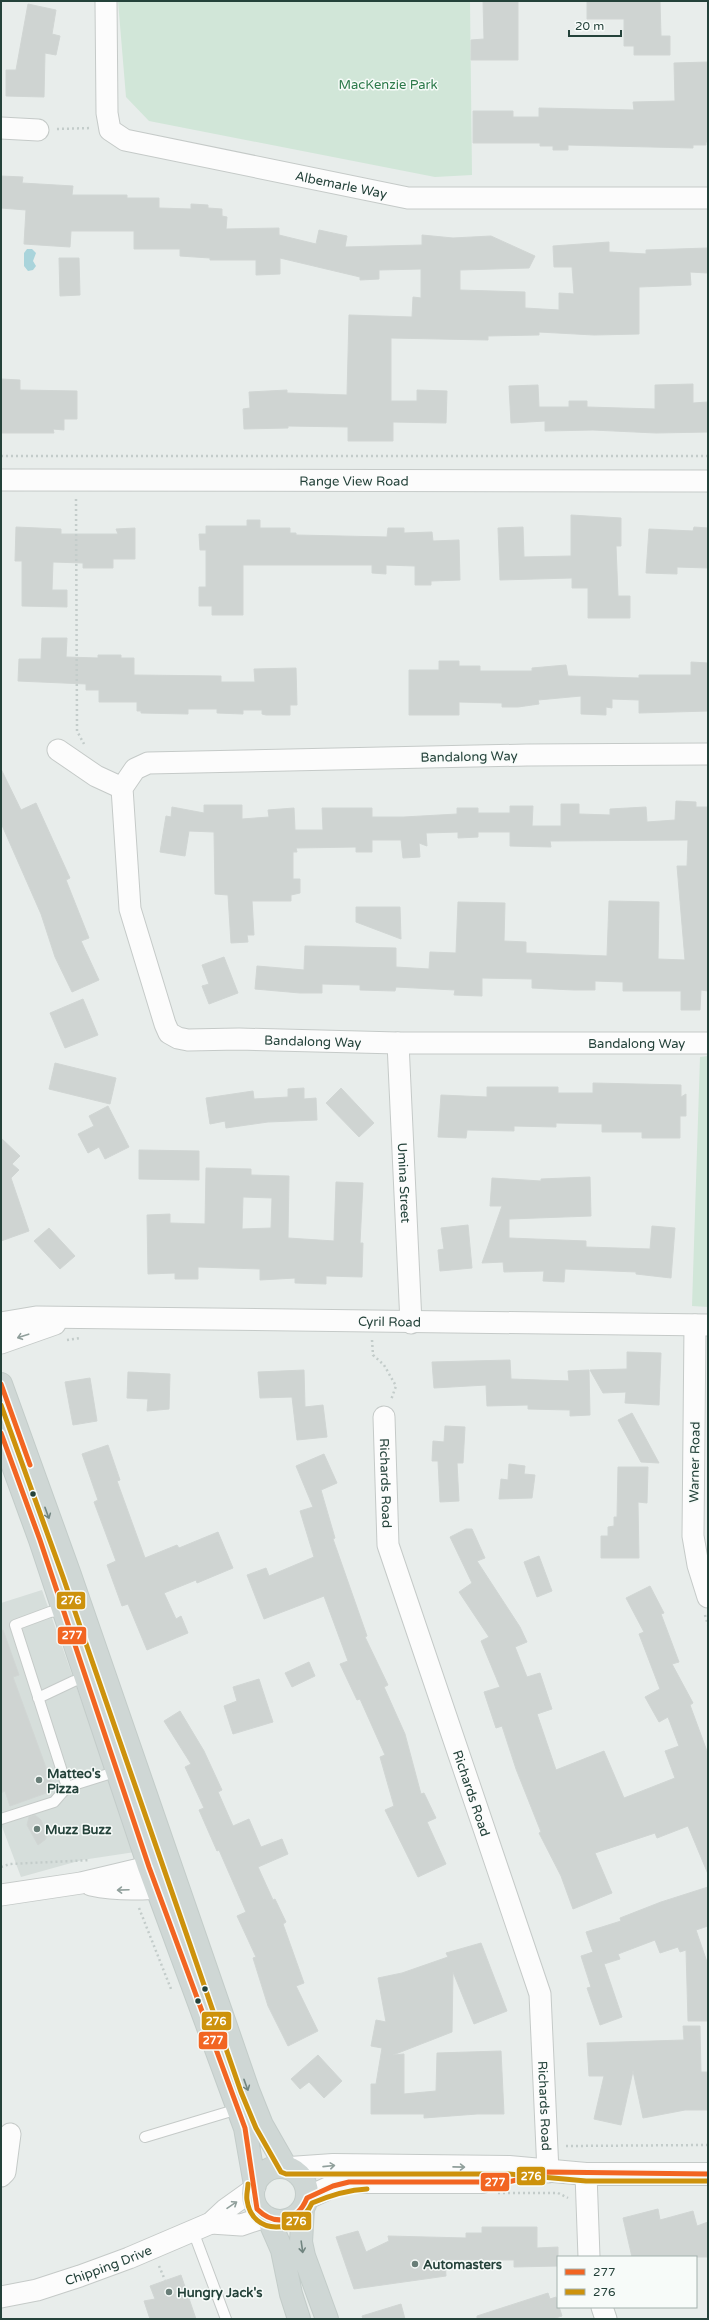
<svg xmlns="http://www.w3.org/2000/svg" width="709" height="2320" viewBox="0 0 709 2320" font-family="'Varela Round',sans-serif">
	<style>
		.built { fill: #d6dedb }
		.green { fill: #d1e6d8 }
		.water { fill: #a9d4db }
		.building { fill: #cfd4d2; stroke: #d1d6d4; fill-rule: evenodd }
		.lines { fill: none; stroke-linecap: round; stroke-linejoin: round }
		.service-casing { stroke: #c5cac8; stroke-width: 12 }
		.minor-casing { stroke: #c5cac8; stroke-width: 23 }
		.tertiary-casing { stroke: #c5cac8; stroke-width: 24 }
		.primary-casing { stroke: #c3ccc9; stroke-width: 24 }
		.path { stroke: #c3ccca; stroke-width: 2.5; stroke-dasharray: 2 3; stroke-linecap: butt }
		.service { stroke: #fcfcfc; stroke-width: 10 }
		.minor { stroke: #fcfcfc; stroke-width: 21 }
		.tertiary { stroke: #fcfcfc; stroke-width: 22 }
		.primary { stroke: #cfd7d5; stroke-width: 22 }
		.bus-1-casing { stroke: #f7fbf9; stroke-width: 8 }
		.bus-2-casing { stroke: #f7fbf9; stroke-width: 8 }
		.bus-1 { stroke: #f26522; stroke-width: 5 }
		.bus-2 { stroke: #cd920c; stroke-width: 5 }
		.oneway { stroke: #909f9b }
		.oneway2 { stroke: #718580 }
		.bus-dot { fill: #24423a; stroke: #f7fbf9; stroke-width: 1.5 }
		.poi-dot { fill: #697e78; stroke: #f7fbf9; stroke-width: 1.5 }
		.labels { text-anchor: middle; stroke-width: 3; stroke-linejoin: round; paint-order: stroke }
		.park-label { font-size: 13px; fill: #2d7a4b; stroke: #f7fbf9 }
		.street-label { font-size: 13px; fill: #24423a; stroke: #f7fbf9 }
		.poi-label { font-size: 13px; font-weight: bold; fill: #24423a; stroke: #f7fbf9; text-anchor: start }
		.line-badge { stroke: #f7fbf9; stroke-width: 1.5 }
		.badge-label { font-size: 11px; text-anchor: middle; font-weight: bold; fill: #fff }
	</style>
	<rect width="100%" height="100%" fill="#e8edeb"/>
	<path class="built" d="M42,1590L135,1852L82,1860L21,1877L1,1824V1603Z"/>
	<path class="green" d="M118,1H470L472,175L435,177L149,121L126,97Z
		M708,1056V1307L692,1306L700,1057Z"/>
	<path class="water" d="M27,249H32L36,253L33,261L36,266L33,270L28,271L24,266V253Z"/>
	<path class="building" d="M483,1H518V60H471V40L484,39Z
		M587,1H660L661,36H670V55H634V46H624V19H587Z
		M28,4L56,10L52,34L60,36L56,55L45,53L44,97L6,96V70H16Z
		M708,62V142H706V145H693V148L568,145V150H553V146H540V143H473V111H513V117H539V108L634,110L633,102L675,101L674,63Z
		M1,176L23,177L22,183L73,186L72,195H127V198H159V208L191,209V204L208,205V208L222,209V216L227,217L226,229L279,228V235L316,244L319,230L347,236L345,247L422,245V235L453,238L491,236L535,256L529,268L460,270V290L525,292V308L559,310V293L574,294L572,267H554L553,246L609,242V252L646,254V250L708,248V273L690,272L691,285L639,287V334L594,335L539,332V335L488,336V340L391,338V401H417V390L447,391L446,423L393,422V441H348V427L288,426V428L244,429L243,409L250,408L249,392L287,390V393L347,395L349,315L412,317L413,297L421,298V269L379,270V279L360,280V277L280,258V274L256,275V260H210V258L180,256V249H134V231H71L70,247L24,244L26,210L1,208Z
		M59,258H79L80,295L60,296Z
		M1,379L20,380V390L77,391V419H64V430L53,429L54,433H1Z
		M693,384V403L708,402V432L656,433L593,430L545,431V421L511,423L509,386L538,385L539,407H569V401H587V407L655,409V385Z
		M571,515L621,518V546H616L618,596H630V618H588V588H572V578L500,580L498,528L523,527L524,557L571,556Z
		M247,520H260V528H290V533H296V535L387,537L388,528H404V533L432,532L433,541L459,540L460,580L431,581V585H415V566L386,565V574L372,573V565H243V615H212V606H199V587H206V550H200L199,534H206V526H247Z
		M16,527L61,529V534H118L116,529L135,528V559H113V568H83V563L53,562L52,590H67V607L22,606V561H15Z
		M694,527L708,528V568L677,567V574L646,573L649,529L693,531Z
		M42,638H67L66,657L98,658V655H121V658H134V675L221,676V682H255L254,669L296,668L297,705H290V715H266L262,714V710H243V714L217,713V709H188V714L141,713V711H137V702H99V690H86V684L18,681L19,659H41Z
		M439,661H459V666H480V671H532V668L566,665L568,676L639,678V675H691V662L708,663V711L639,713V700L612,699V708L606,707V715L581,714V696L538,700L539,704L518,707H502V703L459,702V715H409V670H439Z
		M1,769L21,810L36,803L70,878L66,880L89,938L81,941L99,980L72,992L55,957L41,914L1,823Z
		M676,801L696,802V807H708V991L701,990L700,1010H681V991H623V982L595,981V990H574L532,988V979L482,978V996L454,995L455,990L396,987L395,991L360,990V985L322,984V993H300L255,989L257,966L304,970L305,946L396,948V967L429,969L430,952L456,953L458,902L505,903L504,941L526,942V953L607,956L609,901L659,902L658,959L685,960L677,866H687L688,840L550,841L551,847L510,846V832H478V837L458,838V832L426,833L427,846L419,843L420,857L403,858L401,840H372V852H356V847L296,848L297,852H293V879H300V893L291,895V901H252L254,935H247L248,942L231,943L228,895L215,894L214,832L189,831L185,856L160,852L166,816L171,817L172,807L204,813V805H242V819L269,817L268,810L294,808L295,830H323L322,808H372V817H404L457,814V808H478V813H510V806H533L532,826H561V804H579V814L610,815V809L646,807L647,822L675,820Z
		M356,907H400L401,939L356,922Z
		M224,957L238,993L209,1004L202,986L209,984L202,965Z
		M83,999L98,1035L65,1048L50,1013Z
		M55,1063L116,1078L110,1104L49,1089Z
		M593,1083L681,1085V1097L686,1094V1116H680V1138H642V1132H602V1124L556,1123V1127L514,1126V1131L467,1130L466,1138L438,1137L441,1095L487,1097V1087H558V1093H593Z
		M304,1088V1099L316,1098L317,1120L268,1122L226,1128L225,1121L210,1124L206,1098L253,1091L254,1099L288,1097V1089Z
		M341,1088L374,1123L359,1137L326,1103Z
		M108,1106L129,1147L105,1159L99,1147L88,1153L78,1134L94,1126L89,1116Z
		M1,1138L20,1156L12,1164L19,1170L11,1178L29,1231L1,1241Z
		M139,1150L199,1151V1180L139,1179Z
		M206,1168L251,1169V1175L289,1176L288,1238L334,1241L336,1182L363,1183L360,1243H363L362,1277L326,1276V1284L295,1283V1278L260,1280V1269L198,1267V1279H175V1273L148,1274L147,1215L170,1214V1223L205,1224ZM243,1197L272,1198L271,1228L242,1229Z
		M590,1177L591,1216L509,1219V1238L586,1241V1247L650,1249L652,1226L675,1228L671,1278L636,1274V1272L565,1269L564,1282L543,1281L544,1271L504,1272L503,1262L482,1263L502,1206H490L492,1178L541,1181V1179Z
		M468,1225L472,1268L440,1271L438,1250L444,1249L441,1228Z
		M49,1228L75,1256L60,1269L34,1241Z
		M627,1352L661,1353L659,1405L625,1403L626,1392L603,1393L590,1370L627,1369Z
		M510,1360L511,1379L569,1381L568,1371L589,1370L590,1415L570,1416V1410L528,1409V1405L487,1406L486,1385L434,1388L432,1362Z
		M304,1370L305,1407L323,1405L327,1437L297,1440L292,1397L260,1398L258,1372Z
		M128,1372L170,1374L169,1409L147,1411L148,1399L127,1398Z
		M90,1378L97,1421L73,1425L65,1382Z
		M632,1413L659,1463L641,1462L618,1420Z
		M445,1426L465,1427L463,1463H457L459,1501L440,1502L438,1461H432L433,1441L444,1442Z
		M108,1445L120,1480L117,1481L145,1558L177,1545L179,1548L218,1532L233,1568L197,1583L196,1580L164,1593L176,1619L181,1616L188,1633L147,1650L128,1604L122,1606L107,1565L116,1561L94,1502L98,1500L82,1454Z
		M324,1454L337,1483L321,1490L335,1538L333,1539L367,1636L365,1637L388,1685L384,1687L405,1734L421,1794L424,1793L436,1818L427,1822L446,1864L418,1877L385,1810L394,1806L380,1757L385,1755L360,1699L357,1700L340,1664L348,1661L324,1596L264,1619L247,1575L266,1568L269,1576L314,1557L300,1511L313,1507L296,1466Z
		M509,1464L525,1466L524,1474L535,1475L532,1498L499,1499L501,1479L508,1480Z
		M618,1467H648L647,1503L638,1502L639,1558H601V1536H608V1527L614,1526V1517H617Z
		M466,1529H472L485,1558L477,1561L520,1627L527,1642L515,1647L527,1677L540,1673L552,1709L537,1714L556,1770L604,1751L624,1798L675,1778L665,1751L679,1746L668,1717L659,1722L645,1697L660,1689L639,1634L644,1632L626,1598L650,1586L664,1613L661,1614L679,1662L672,1664L693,1703L690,1705L708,1754V1874L688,1826L657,1838L655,1833L595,1853L612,1893L573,1909L561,1876L539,1833L541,1832L516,1769L502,1726L496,1728L484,1692L500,1687L481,1641L489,1637L459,1592L472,1583L450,1537Z
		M539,1556L552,1591L537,1597L524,1562Z
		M3,1630L19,1675L13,1677L52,1784L47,1786L49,1792L10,1806L5,1791L1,1793V1631Z
		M309,1662L315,1676L292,1687L285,1673Z
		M259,1679L273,1722L233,1734L224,1706L237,1701L233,1687Z
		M180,1711L204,1751L222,1790L218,1792L233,1826L249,1819L261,1847L282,1839L288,1854L258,1867L273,1900L275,1899L286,1922L283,1924L304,1983L296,1986L318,2031L288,2046L268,2006L253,1958L256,1957L237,1916L246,1912L219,1850L217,1851L199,1810L204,1808L185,1767L191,1764L164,1721Z
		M35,1815L41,1820L46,1833V1839L38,1845L27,1825L29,1817Z
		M708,1887V1926L696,1930L707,1962L708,2021H688L686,1950L680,1952L678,1947L660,1953L655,1940L618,1954L620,1959L604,1964L622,2017L600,2025L587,1988L591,1987L581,1956L593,1952L586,1932L621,1921L620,1918L661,1902Z
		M481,1943L507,2011L474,2024L453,1972L452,2032L393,2055L404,2054V2094L436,2091L437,2053L501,2051L504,2114H477L424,2118V2114H371V2084H376L382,2048L371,2046L376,2020L386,2022L378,1978L402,1973L448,1957L446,1953Z
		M683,2026H700L701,2072H708V2110H685L643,2118L633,2071L621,2125L594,2119L604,2076H589L587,2043L684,2040Z
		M318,2055L342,2081L324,2098L309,2082L300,2089L291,2079Z
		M658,2209L660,2220L693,2211L697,2226L708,2222V2257H632L623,2218Z
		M482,2227H537V2248L558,2247V2266L514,2267V2260H445L446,2276L354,2289L336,2237L358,2231L366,2252L389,2241L388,2236L466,2238V2233H482Z
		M181,2275L196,2319H150L144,2301L155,2299L150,2286Z
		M548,2293L550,2299L556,2297L562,2316L552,2319H477V2316Z
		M401,2304L405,2319H363L362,2316Z"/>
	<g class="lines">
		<g class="service-casing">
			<path id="service" d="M63,1610L50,1612L15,1625L67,1787L118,1771
				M38,1698L74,1681L85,1678
				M1,1819L54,1802L67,1787
				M145,2137L238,2109
				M193,2231L226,2319"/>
		</g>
		<g class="minor-casing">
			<g id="minor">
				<path id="s1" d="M106,1L107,113L110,130L125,140L408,198H708"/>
				<path d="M1,128L38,130"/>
				<path id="s2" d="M1,480L708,481"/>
				<path d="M58,750L96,776L122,788"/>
				<path id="s3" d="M708,754L527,755L148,763L135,769L122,788L130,909L165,1024L169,1033L178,1038L188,1040L239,1039L398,1043H708"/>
				<path id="s4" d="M398,1043L411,1323"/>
				<path id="s5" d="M1,1323L36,1317L708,1325"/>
				<path d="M695,1325L693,1536L698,1565L708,1597"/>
				<path d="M1,1343L55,1324"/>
				<path id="s6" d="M384,1417L388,1545L540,1994L548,2172"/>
				<path d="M91,1885C119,1891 145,1890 173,1886"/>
				<path d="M1,1895L81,1883L165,1863"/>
				<path d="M586,2174L589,2257"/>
				<path d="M1,2176L5,2172L10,2134"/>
				<path d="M211,2223L241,2225L265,2217"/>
				<path id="s7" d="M1,2297L37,2290L80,2276L129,2258L211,2223L226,2209L254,2189"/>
				<path d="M602,2307L606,2319"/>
			</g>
		</g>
		<g class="tertiary-casing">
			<path id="tertiary" d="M290,2168L333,2165L509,2167L586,2174H708
				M307,2198L333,2186L349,2182H482"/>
		</g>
		<g class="primary-casing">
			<path id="primary" d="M1,1384L70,1575L248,2090L262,2125L286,2167
				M1,1433L40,1540L149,1867L245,2128L255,2185
				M253 2194a27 27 0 1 1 54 0a27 27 0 1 1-54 0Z
				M303,2208L301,2242L304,2256L327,2319
				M268,2218L282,2250L291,2294L299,2319"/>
		</g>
		<path class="path" d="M57,129L92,128
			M1,456H708
			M76,499L77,731L84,744
			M67,1340L80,1338
			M372,1340L373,1355L384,1365L396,1386L391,1400
			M705,1615L708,1625
			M1,1867L10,1864L90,1860
			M139,1908L171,1989
			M566,2146L708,2145
			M498,2193H558L568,2198
			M159,2266L165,2280"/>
		<use href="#service" class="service"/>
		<use href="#minor" class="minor"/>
		<use href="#tertiary" class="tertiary"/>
		<use href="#primary" class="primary"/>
		<g class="bus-1-casing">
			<path id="bus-1" d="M1,1384L30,1465
				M1,1433L40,1540L149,1867L245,2128L257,2209C275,2227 297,2222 307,2198L333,2186L349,2182H508L548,2172L708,2174"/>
		</g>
		<g class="bus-2-casing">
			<path id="bus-2" d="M1,1405L63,1577L241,2092L256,2128L281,2172L286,2174H509L586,2181H708
				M248,2184C248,2189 246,2195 247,2200C252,2237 298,2234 312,2203C331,2195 347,2190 367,2189"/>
		</g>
		<use href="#bus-1" class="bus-1"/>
		<use href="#bus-2" class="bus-2"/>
	</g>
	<defs><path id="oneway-shaft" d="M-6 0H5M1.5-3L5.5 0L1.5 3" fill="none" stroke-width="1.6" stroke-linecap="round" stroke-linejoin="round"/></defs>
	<g class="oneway">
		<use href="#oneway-shaft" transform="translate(23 1336) rotate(162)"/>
		<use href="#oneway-shaft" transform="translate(123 1890) rotate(178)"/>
		<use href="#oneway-shaft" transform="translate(329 2166) rotate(-6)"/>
		<use href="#oneway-shaft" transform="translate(459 2167) rotate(1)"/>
		<use href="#oneway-shaft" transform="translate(232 2205) rotate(-34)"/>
	</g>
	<g class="oneway2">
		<use href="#oneway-shaft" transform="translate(47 1513) rotate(70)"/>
		<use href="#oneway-shaft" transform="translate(246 2085) rotate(70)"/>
		<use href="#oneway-shaft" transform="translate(302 2247) rotate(82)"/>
	</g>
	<g class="bus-dot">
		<circle cx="33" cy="1494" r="3.5"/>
		<circle cx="205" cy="1989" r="3.5"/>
		<circle cx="198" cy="2001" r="3.5"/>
	</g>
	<g class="poi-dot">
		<circle cx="39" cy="1780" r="4"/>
		<circle cx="37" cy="1829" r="4"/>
		<circle cx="415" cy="2264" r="4"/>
		<circle cx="169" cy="2292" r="4"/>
	</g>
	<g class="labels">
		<g class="park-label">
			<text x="388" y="89">MacKenzie Park</text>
		</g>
		<g class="street-label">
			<text dy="5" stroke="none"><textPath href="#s1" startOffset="368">Albemarle Way</textPath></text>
			<text dy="5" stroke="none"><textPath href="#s2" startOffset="353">Range View Road</textPath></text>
			<text transform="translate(469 756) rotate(-1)" y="5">Bandalong Way</text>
			<text dy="5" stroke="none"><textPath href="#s3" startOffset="994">Bandalong Way</textPath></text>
			<text dy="5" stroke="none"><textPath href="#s3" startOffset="1318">Bandalong Way</textPath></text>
			<text dy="5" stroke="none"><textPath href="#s4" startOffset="140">Umina Street</textPath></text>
			<text dy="5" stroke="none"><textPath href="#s5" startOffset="389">Cyril Road</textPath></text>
			<text transform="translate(694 1462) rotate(-89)" y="5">Warner Road</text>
			<text dy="5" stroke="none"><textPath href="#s6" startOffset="66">Richards Road</textPath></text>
			<text dy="5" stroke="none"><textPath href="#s6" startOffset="390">Richards Road</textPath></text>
			<text dy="5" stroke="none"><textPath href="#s6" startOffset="714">Richards Road</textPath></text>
			<text dy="5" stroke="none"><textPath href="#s7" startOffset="112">Chipping Drive</textPath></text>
		</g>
		<g class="poi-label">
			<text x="47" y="1778">Matteo's<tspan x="47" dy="15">Pizza</tspan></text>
			<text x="45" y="1834">Muzz Buzz</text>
			<text x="423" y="2269">Automasters</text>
			<text x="177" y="2297">Hungry Jack's</text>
		</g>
	</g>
	<g class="line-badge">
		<rect x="56" y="1591" width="30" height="19" rx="4" fill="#cd920c"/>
		<rect x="57" y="1626" width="30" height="19" rx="4" fill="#f26522"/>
		<rect x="201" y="2011" width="31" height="20" rx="4" fill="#cd920c"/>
		<rect x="198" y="2031" width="30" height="19" rx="4" fill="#f26522"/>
		<rect x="516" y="2166" width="30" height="20" rx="4" fill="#cd920c"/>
		<rect x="480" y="2172" width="30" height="20" rx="4" fill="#f26522"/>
		<rect x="281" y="2211" width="31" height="20" rx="4" fill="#cd920c"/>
	</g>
	<g class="badge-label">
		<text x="71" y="1604">276</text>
		<text x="72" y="1639">277</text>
		<text x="216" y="2025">276</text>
		<text x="213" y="2044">277</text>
		<text x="531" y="2180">276</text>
		<text x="495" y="2186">277</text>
		<text x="296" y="2225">276</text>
	</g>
	<rect width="709" height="2320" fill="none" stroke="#24423a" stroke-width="4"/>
	<rect x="557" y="2256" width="140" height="52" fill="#f7fbf9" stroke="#a3b1ad"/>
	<rect x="565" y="2269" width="20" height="6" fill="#f26522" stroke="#a3b1ad"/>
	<text x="593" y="2276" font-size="12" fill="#24423a">277</text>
	<rect x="565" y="2289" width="20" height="6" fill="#cd920c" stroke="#a3b1ad"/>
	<text x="593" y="2296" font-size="12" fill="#24423a">276</text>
	<path d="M569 30v6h52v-6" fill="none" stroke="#24423a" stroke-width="2"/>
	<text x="575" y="30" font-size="12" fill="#24423a" stroke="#f7fbf9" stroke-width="3" paint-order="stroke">20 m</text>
</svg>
